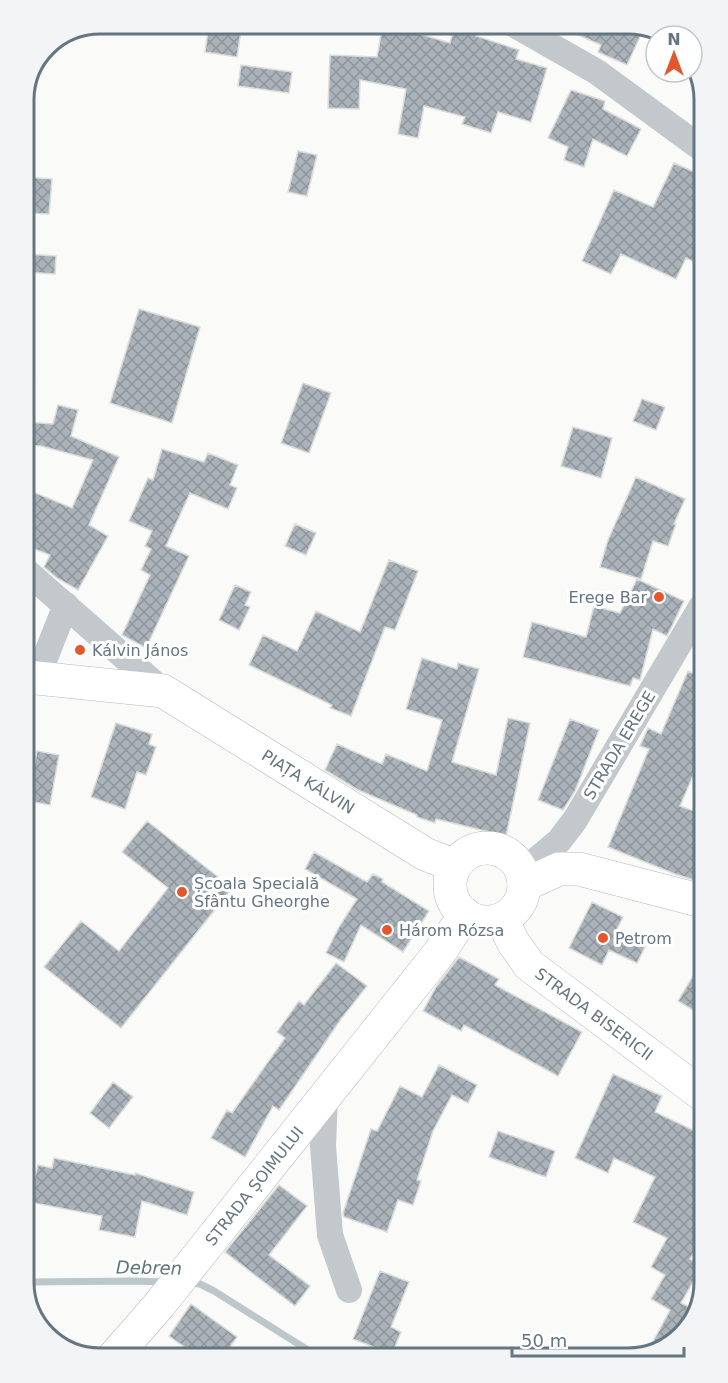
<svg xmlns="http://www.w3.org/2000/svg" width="728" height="1383" viewBox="0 0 728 1383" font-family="'DejaVu Sans',sans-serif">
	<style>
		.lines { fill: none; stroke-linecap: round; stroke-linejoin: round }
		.stream { stroke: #bbc7cb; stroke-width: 7 }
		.building { fill: url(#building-cross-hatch); stroke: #dcdcda; stroke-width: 1.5 }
		.secondary-casing { stroke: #b3babf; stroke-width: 34 }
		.street { stroke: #c3c8cc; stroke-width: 26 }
		.secondary { stroke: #fff; stroke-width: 33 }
		.poi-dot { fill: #e4572e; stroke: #fff; stroke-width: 2 }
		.labels { text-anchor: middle; stroke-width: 6; stroke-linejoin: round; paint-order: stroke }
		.poi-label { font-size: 16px; fill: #657683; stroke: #fff; text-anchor: start }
		.street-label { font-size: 16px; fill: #657683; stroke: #fff }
		.water-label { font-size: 18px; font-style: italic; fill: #60757c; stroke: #fff }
		.rim { fill: none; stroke: #657683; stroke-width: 3 }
	</style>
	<defs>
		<pattern id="building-cross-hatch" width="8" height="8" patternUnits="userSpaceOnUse" patternTransform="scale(1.5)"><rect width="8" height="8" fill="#aab3b9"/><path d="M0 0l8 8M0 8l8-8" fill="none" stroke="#8e969c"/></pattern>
	</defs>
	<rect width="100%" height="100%" fill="#fafaf8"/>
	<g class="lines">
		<path class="stream" d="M30,1282L133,1281L165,1282
			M188,1283L200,1284L214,1291L319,1357"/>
	</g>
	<path class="building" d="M209,24H242L237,57L205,52Z
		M383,24H414L413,32L450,43L454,27L476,33V36L519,50L516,59L547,68L531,122L498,112L491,133L462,124L465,117L424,106L418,138L398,134L406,89L360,80L359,109L328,108L330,55L377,57Z
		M553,24H633L644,28L627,65L598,52L601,45Z
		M241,65L292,72L289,93L238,86Z
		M571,90L605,101L603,109L641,129L627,156L593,139L584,167L564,160L568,147L548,138Z
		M298,151L317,155L307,196L288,192Z
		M674,163L699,174V264L686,258L676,279L621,254L611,274L582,261L614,190L653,207Z
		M25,177L52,179L49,214L25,213Z
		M25,254L56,256L55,274L25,272Z
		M139,309L200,327L172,423L110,403Z
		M303,383L331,393L309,453L281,443Z
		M642,399L665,407L656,430L633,421Z
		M58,405L78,410L71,436L119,457L89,525L108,536L78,590L57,578L44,567L50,555L26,546V489L72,508L93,460L41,446L26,445V422L53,424Z
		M573,427L612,438L601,478L561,466Z
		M162,449L204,462L208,453L238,465L230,485L237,488L228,509L190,493L166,546L189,556L146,648L122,635L150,575L141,570L151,549L145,546L152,531L129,521L148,478L153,480Z
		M636,477L685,499L674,524H676L668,546L653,541L641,579L600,567L608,540Z
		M295,524L316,533L306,555L285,546Z
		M389,560L418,571L395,630L385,627L351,716L330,708L332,705L249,665L263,635L297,651L316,611L360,632Z
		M637,579L684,601L667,636L653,629L640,680L633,678L630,686L523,657L532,622L586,637L594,606L620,613Z
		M235,585L251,592L245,605L250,607L239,630L219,620Z
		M422,658L457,669L458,663L479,669L452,762L496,775L508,718L530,723L506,836L436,819L435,823L417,817V815L358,790L325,770L337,744L382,764L386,754L427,771L442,720L406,709Z
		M688,671L701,677V757L680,806L702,814V858L694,880L675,874L608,847L649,749L640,746L648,728L661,734Z
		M570,719L599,730L575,791L563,810L538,800Z
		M116,723L152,734L149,744L156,747L146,775L137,772L125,809L91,797Z
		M37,751L59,755L50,805L28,801Z
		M147,821L232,888L121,1028L44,967L81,921L119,951L168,888L122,852Z
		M314,852L367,882L373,874L383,879L382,882L429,911L403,952L361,925L344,962L326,953L339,927L357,899L305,869Z
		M592,902L623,917L616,931L646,945L637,963L609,950L602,965L569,948Z
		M459,957L499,979L495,985L582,1032L558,1076L464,1025L461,1031L423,1011L436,987Z
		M702,961L703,1016L678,1001Z
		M336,963L367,986L341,1019L279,1110L273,1106L245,1157L211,1138L227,1110L232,1113L285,1038L277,1032L299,1001L304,1005Z
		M439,1065L477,1085L468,1103L452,1095L433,1131L417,1180L421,1181L413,1205L398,1200L387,1232L344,1217L343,1213L371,1129L377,1131L400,1086L422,1097Z
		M613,1074L662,1096L655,1112L703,1135L704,1236L690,1259L702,1266L681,1303L696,1310L691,1325L657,1353H647L670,1310L651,1299L665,1275L651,1267L667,1238L633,1222L655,1177L614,1158L608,1173L575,1158Z
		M113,1082L133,1097L109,1128L90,1113Z
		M498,1131L555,1151L546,1177L489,1157Z
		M54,1158L135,1175V1173L194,1192L187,1215L142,1201L135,1237L99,1230L102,1216L29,1202V1175L35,1177L38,1165L52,1168Z
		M279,1185L307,1206L269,1255L310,1286L295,1306L225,1252Z
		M380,1271L409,1282L391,1327L401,1332L392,1354L353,1339Z
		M191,1304L237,1337L222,1358H200L169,1336Z"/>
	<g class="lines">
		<g class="secondary-casing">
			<g id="secondary">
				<path id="s1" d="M27,677L163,691L425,854L455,866"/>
				<circle cx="487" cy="885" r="37"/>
				<path d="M524,885L559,869H579L702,901"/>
				<path id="s2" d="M502,919L513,942L529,965L703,1095"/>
				<path id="s3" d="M112,1359L160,1304L440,952L465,914"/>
			</g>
		</g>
		<path class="street" d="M513,24L597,72L698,146
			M26,571L163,691
			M37,678L66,605
			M522,872L559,841L575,820L701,607
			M325,1097L323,1146L330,1235L349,1290"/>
		<use href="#secondary" class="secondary"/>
	</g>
	<g class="poi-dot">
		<circle cx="659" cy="597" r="6"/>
		<circle cx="80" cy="650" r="6"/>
		<circle cx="182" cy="892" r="6"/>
		<circle cx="387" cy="930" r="6"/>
		<circle cx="603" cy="938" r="6"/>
	</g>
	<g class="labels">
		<g class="poi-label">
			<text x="647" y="603" text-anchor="end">Erege Bar</text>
			<text x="92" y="656">Kálvin János</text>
			<text x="194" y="889">Școala Specială<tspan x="194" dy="18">Sfântu Gheorghe</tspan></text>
			<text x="399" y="936">Három Rózsa</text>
			<text x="615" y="944">Petrom</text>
		</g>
		<g class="street-label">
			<text transform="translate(619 745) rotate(-59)" y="6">STRADA EREGE</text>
			<text dy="6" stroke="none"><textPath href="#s1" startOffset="308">PIAȚA KÁLVIN</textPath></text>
			<text dy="6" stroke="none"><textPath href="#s2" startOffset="135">STRADA BISERICII</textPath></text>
			<text dy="6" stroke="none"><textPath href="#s3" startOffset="224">STRADA ȘOIMULUI</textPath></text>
		</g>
		<g class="water-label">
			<text transform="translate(149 1268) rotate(1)" y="6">Debren</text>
		</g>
	</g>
	<path d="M0 0H728V1383H0ZM100 34H628A66 66 0 0 1 694 100V1282A66 66 0 0 1 628 1348H100A66 66 0 0 1 34 1282V100A66 66 0 0 1 100 34Z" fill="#f3f4f5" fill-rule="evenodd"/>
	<path class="rim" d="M100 34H628A66 66 0 0 1 694 100V1282A66 66 0 0 1 628 1348H100A66 66 0 0 1 34 1282V100A66 66 0 0 1 100 34Z"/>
	<g transform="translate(674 54)"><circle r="28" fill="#ffffff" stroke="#c1c8cd" stroke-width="1.5"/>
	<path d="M0-4.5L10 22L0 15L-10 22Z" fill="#e4572e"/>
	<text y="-9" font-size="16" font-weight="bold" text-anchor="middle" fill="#657683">N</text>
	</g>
	<path d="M512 1347v9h172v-9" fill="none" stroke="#657683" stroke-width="3"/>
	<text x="521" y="1347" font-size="18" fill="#657683" stroke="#ffffff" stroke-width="4.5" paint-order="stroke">50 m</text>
</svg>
